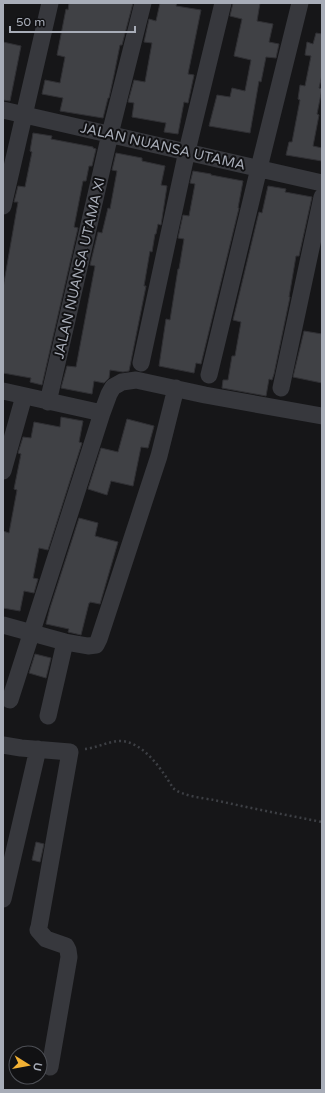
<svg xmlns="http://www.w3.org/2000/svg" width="325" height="1093" viewBox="0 0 325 1093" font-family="'Varela Round',sans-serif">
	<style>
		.building { fill: #404145; stroke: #303034 }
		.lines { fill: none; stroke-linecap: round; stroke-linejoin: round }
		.path { stroke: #3d3f44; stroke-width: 2.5; stroke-dasharray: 2 3; stroke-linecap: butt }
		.street { stroke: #37383d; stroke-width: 17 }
		.labels { text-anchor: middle; stroke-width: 4; stroke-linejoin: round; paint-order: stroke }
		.street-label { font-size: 14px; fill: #a8adb8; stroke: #111113 }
	</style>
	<rect width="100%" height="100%" fill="#161618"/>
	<path class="building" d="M69,3H133L122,45H120L114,75L109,98H108L103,118L60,111L63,98L42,94L45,80L60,83L65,57L57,55L66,9L68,10Z
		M160,3H177L176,6L201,10L188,74L194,75L188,103L184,102L178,134L164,132L166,123L132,117L134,103L128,102L134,80L145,82L152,43L144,42L149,19L156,21Z
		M233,3H260L257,21L273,24L269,42L279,44L276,58L266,57L261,82L259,81L250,133L209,126L217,95L230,97L232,88L245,91L251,60L234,56L242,19L230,16Z
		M316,33L322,34V75L319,88L322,89L317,114L319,115L313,146L322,148V161L286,155L289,142H292L300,100L298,99L300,85L305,86L311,56L305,55L307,42L313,44Z
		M3,42L21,46L10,101L3,100Z
		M33,133L52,136L51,139L93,147V148L96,149L92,166H89L86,181H83L74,227L78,228L42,385L30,382L31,378L3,373V288L18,202H14L18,186L25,187L32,152L30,151Z
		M116,153L142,158V161L165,166L161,185L167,186L161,225L158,224L156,234H155L152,252L150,251L144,286H146L129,371L123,372L110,370L109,378L104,383L94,381L92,394L61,388L67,366L76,367L95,266L90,265L98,232L102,233L108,208L110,209L117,171L112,170Z
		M193,171L211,174V175L243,181L238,208H239L201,364L196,363L194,373L159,366L166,319L170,320L178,269H179L184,239L178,238L183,215L189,216L195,184L190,183Z
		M268,186L286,189L285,192L312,197L299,256H296L289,297H290L274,374L272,380L269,379L266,396L222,388L223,380H228L232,356H235L241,322L233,320L259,212L262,213Z
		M304,331L322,334V383L293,377Z
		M61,417L83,421L79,442L82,443L48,550L39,548L33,578L38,579L34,593L24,591L20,611L3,608V531L9,533L17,490L14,489L21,454L18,453L23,437L31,438L34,422L60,427Z
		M127,419L154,426L148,448L141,447L133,486L111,481L107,495L88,489L101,448L118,452Z
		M79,518L98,523L95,536L118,542L100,604L90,602V603H89L81,635L68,632L69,629L46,624L50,608Z
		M35,654L51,658L46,678L29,673Z
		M36,842L44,844L40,862L32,860Z"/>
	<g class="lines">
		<path class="path" d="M85,749C96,748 107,742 118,741C143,740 162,770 173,788C182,796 202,798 214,800C250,808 286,815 322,822"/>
		<path class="street" d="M3,110L322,183
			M3,206L50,3
			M141,363L187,151L223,3
			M209,375L259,168L300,3
			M281,388L322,197
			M3,391L102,413
			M48,402L110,134L143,3
			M3,471L24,396
			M3,625L65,642L88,646L96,645L99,639L159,456L176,388
			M10,700L102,413L109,394L113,387L122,382L136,380L205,395L322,416
			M48,716L65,642
			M3,745L21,748L70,752L39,927L38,930L46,939L66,946L68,950L69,957L50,1067
			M3,899L38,749"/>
	</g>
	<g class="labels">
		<g class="street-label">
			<text transform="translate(163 146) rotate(13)" y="5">JALAN NUANSA UTAMA</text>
			<text transform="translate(79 268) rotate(-77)" y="5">JALAN NUANSA UTAMA XI</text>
		</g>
	</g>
	<rect width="325" height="1093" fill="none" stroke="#a8adb8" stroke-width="8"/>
	<g transform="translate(28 1065) rotate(101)"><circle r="19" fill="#111113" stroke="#4d4f55"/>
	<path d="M0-3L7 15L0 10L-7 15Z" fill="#f2b134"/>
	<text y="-6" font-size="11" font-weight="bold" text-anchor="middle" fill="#a8adb8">U</text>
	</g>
	<path d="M10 26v6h125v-6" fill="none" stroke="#a8adb8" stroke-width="2"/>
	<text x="16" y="26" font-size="12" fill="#a8adb8" stroke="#111113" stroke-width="3" paint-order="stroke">50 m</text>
</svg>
